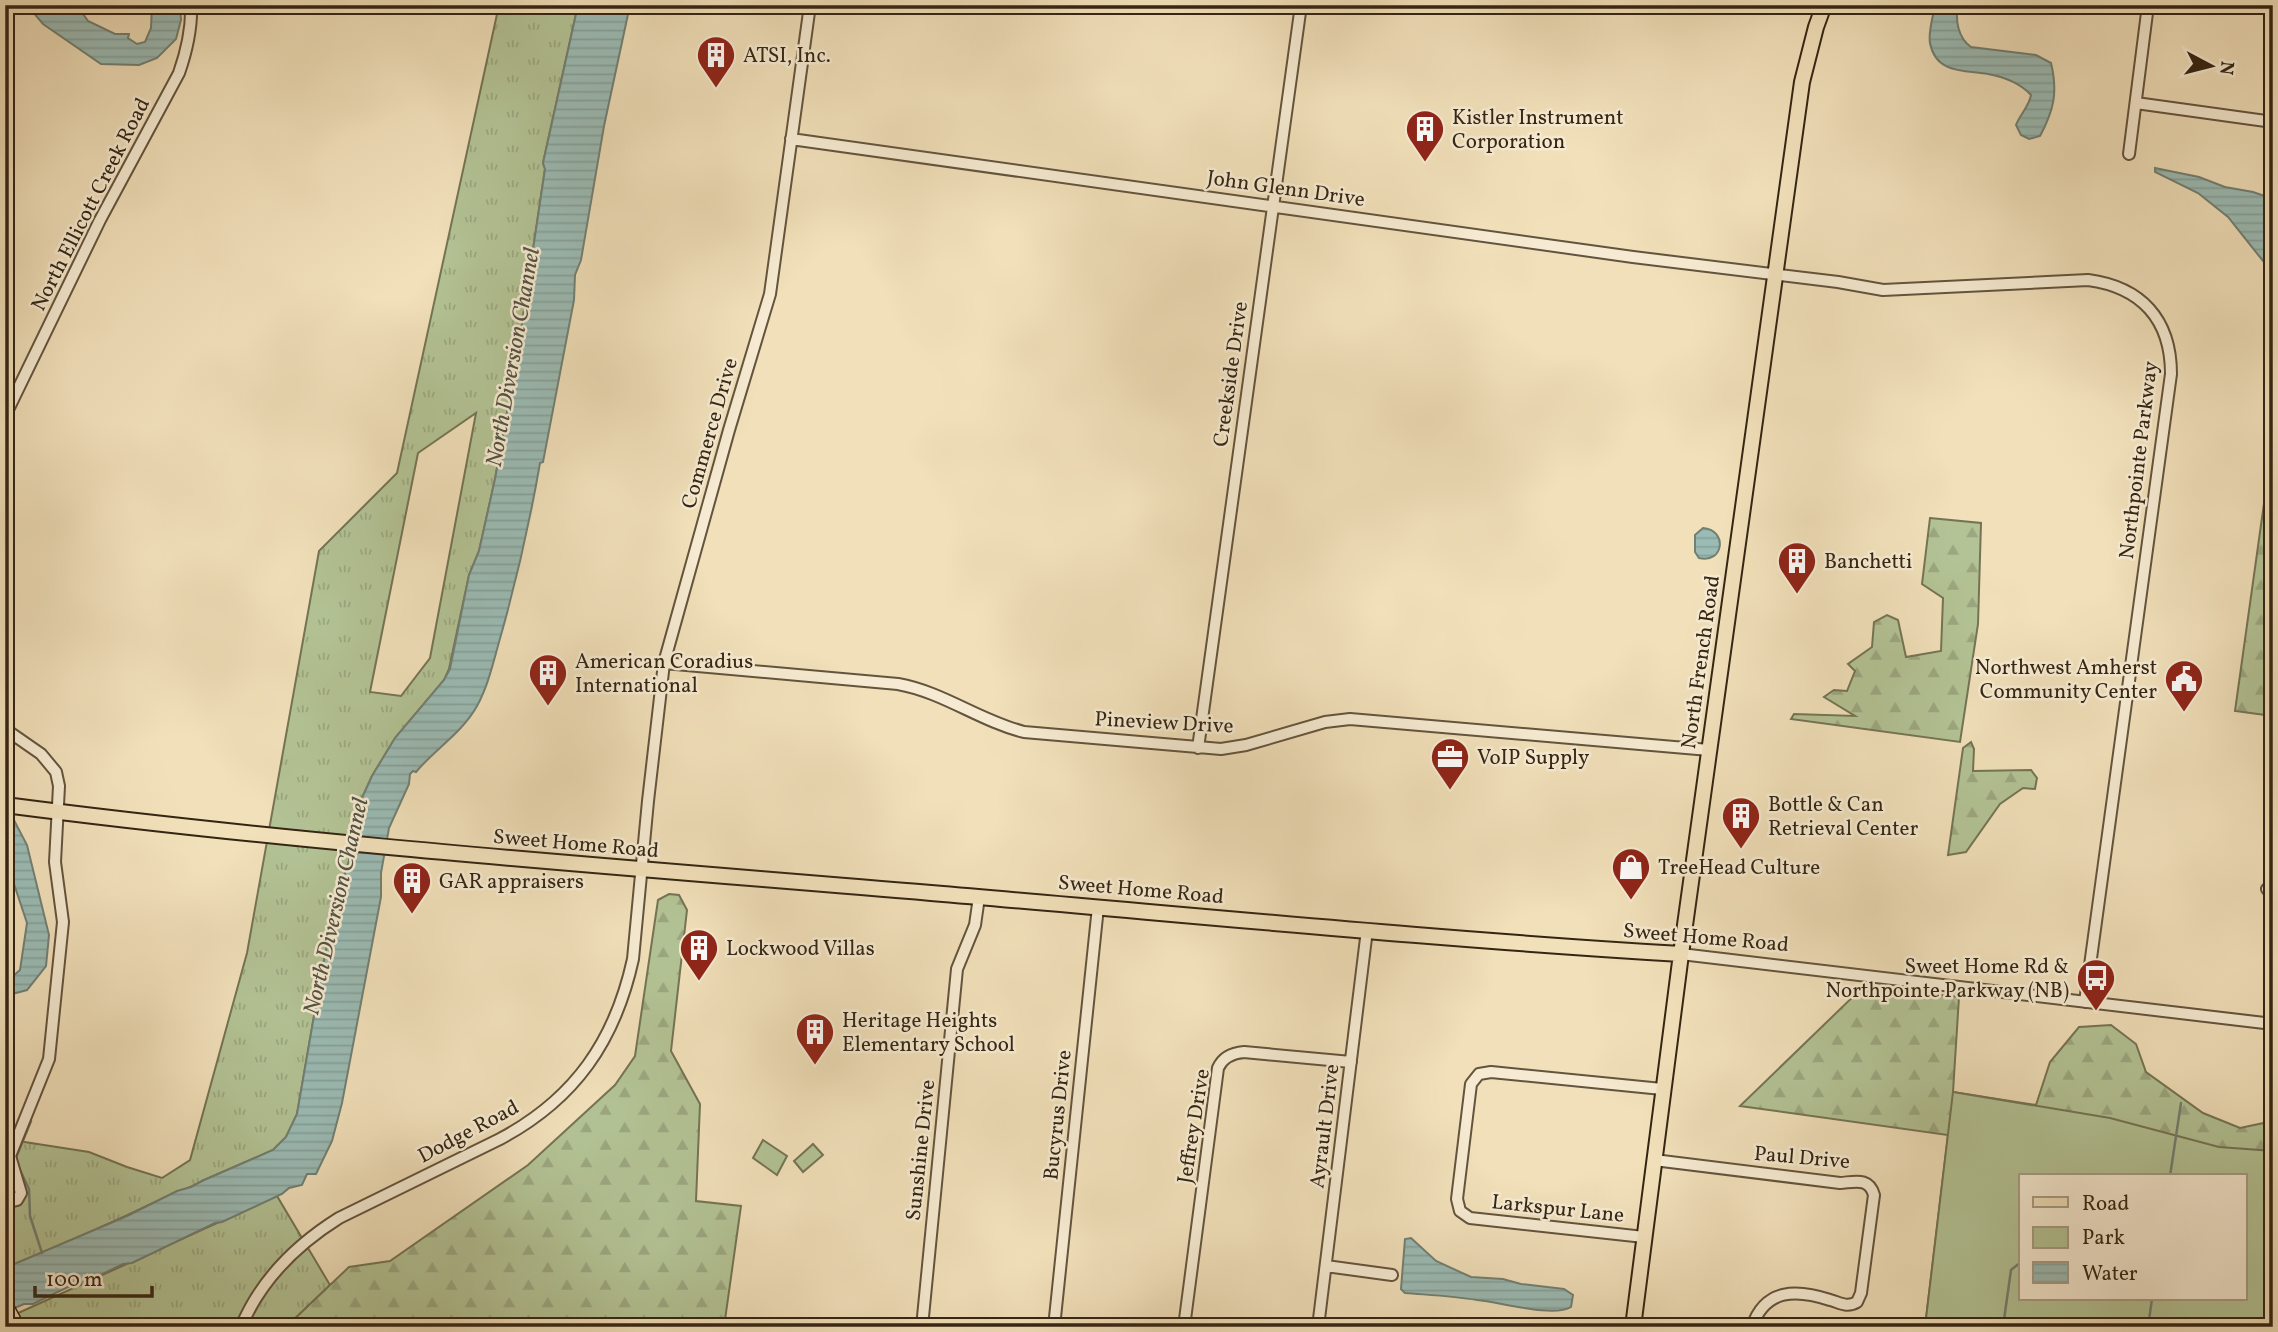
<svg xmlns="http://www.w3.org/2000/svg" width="2278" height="1332" viewBox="0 0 2278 1332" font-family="Vollkorn,serif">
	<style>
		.grass { fill: url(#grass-tufts); stroke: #747454; stroke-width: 2; fill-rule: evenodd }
		.forest { fill: url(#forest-firs); stroke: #747454; stroke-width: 2; fill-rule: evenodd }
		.park { fill: #b3c395; stroke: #747454; stroke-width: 2; fill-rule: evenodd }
		.water { fill: url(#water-rules); stroke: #728074; stroke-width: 2 }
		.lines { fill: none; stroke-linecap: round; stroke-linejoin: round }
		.stream { stroke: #728074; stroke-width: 2.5 }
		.minor-casing { stroke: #63543d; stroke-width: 14 }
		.major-casing { stroke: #342513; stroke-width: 18 }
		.highway-casing { stroke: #342513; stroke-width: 19 }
		.minor { stroke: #f6ebd2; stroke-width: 10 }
		.major { stroke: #f1e0ba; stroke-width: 14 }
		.highway { stroke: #f1e0ba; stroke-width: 16 }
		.labels { text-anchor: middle; stroke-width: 5; stroke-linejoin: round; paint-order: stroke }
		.poi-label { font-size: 21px; fill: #342513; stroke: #f6ebd2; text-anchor: start }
		.street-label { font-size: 21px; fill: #342513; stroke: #f6ebd2 }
		.water-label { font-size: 23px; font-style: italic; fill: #535244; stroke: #f6ebd2 }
	</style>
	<defs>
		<pattern id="grass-tufts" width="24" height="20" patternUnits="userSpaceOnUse" patternTransform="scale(1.75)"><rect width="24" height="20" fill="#b3c395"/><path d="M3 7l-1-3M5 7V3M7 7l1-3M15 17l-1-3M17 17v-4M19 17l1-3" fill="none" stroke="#9ba780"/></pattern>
		<pattern id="forest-firs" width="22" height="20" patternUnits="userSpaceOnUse" patternTransform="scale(1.75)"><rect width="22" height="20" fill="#b3c395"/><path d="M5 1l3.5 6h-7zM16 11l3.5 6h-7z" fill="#9ba780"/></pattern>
		<pattern id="water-rules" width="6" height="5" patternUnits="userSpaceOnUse" patternTransform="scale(1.75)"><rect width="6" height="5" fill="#9bbcb5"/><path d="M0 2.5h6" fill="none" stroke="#86a19b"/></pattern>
	</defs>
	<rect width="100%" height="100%" fill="#f1e0ba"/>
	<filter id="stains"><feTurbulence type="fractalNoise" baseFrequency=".00286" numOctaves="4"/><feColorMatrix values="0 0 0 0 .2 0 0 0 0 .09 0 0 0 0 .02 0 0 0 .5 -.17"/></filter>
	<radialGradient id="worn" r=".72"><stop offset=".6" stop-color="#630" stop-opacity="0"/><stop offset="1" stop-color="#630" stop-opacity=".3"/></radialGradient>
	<path class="grass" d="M499,5H578L543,163L545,169L516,364L495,479L479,551L469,575L449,669L444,680L395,738L372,776L357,809L349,861L336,901L322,970L297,1114L286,1137L273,1150L202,1181C191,1188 180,1190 168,1196C114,1222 60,1246 5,1268V1139L89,1152L127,1167L162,1178L190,1160L247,953L319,551L397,473ZM476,413L430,658L401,696L370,692L418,453Z
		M277,1196L330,1285L286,1327H5V1319Z"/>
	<path class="forest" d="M2273,439V716L2235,711Z
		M1930,518L1981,523L1978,624L1960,742L1791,719L1794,714L1855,716L1824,697L1834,690L1847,691L1855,671L1848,664L1872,647L1874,622L1887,615L1898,620L1906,657L1941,651L1943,598L1922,584Z
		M1971,742L1974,749L1973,771L2031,770L2037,778L2035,789L2023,788L2000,804L1966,852L1948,855L1963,748Z
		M669,894L679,895L687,910L671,1051L700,1104L696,1201L741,1206L724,1327H286L349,1267L390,1261L528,1165L615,1085L635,1056L658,900Z
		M1863,987L1959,997L1953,1092L2036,1105L2050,1062L2079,1027L2111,1025L2136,1044L2146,1072L2203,1113L2240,1128L2273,1121V1327H1925L1948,1135L1740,1106ZM2021,1176H2245V1299H2021Z"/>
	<path class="park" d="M1953,1092L2110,1118L2219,1147L2273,1151V1327H1925ZM2245,1176V1299H2021V1176Z
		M763,1140L787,1156L777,1175L753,1158Z
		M813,1144L823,1155L803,1172L794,1161Z"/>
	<path class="water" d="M27,5H72L81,11L88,21L115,34H129L128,38L137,44L145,42L151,28L152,5H180L181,20L176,39L157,58L139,65L101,64L43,24Z
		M578,5H630L604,126L581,260L575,275L574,300L543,462L540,463C530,521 517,578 501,635C494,659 489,684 477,706C462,733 435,749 416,772L413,771L410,774L409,784L389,828L381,873V897L342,1103L332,1141L316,1174H307L302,1185L289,1188L282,1194L222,1222L215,1223L132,1263L123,1264L78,1286L74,1284L33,1304H24L5,1312V1268L127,1216L177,1191L191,1187L202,1181L273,1150L286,1137L297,1114L322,970L336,901L349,861L357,809L372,776L395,738L444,680L450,669L469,575L479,551L495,479L516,364L545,169L543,163Z
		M1935,5H1958C1955,20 1958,38 1971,47L2036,55L2051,63C2058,92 2054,110 2040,136L2029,139L2021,135L2016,125C2020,114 2029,107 2031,95C2020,83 2004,77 1988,74C1964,70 1936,74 1930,43C1928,32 1933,17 1935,5Z
		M2155,168L2199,177L2225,187L2253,192L2265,196L2273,209V286L2267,266L2228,217L2198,193L2155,172Z
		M1703,528C1728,530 1724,564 1699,558L1695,552V535Z
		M5,803L27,845L49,935L46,966L27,990L5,996V977H12L20,970L27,923L5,857Z
		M1411,1238L1436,1261L1471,1277L1503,1279L1521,1284L1564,1289L1573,1295L1571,1307C1553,1318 1500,1302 1477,1300C1453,1296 1429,1295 1405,1293L1401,1289L1405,1239Z"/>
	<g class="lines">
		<path class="stream" d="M15,1160L31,1121
			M18,1166L29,1189L30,1216L42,1253
			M2170,1176L2181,1103
			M2003,1327L2011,1270L2021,1262
			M2148,1327L2152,1299"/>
		<g class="minor-casing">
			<path id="minor" d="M2136,103L2273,122
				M791,139L1633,257L1838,282L1883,290L2088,280C2141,287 2171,319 2171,374L2085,1002
				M2129,154L2148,5
				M5,416L100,220L179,73C187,50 192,29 191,5
				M664,663L898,684C943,692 980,721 1024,732L1221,749L1246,745L1325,722L1350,719L1709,750
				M5,729L41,754L56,772L59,786L55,862L63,922L49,1059L10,1156
				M1198,748L1301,5
				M2267,889L2273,894
				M1681,954L2273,1024
				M1654,1160L1840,1183C1855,1182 1869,1177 1874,1195L1861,1293L1857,1302C1847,1308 1841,1303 1830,1300C1797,1289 1765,1288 1752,1327
				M5,1166L10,1156L21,1193L17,1200L5,1203
				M1644,1237L1470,1218L1460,1211L1457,1199L1471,1084L1479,1074L1491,1072L1662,1089
				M1326,1266L1392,1275
				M241,1327C261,1279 296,1245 339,1218L500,1139C575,1099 615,1041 633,959L648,801L664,663L729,430L770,294L810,5
				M922,1327L957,969L975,925L979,897
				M1054,1327L1098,907
				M1184,1327L1218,1068C1223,1057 1232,1053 1244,1052L1351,1062
				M1318,1327L1367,930"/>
		</g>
		<g class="major-casing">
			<path id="major" d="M5,805C313,845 622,867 931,893C1181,914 1430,939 1681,954
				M1633,1327L1681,954L1802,82L1816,27L1824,5"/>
		</g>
		<g class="highway-casing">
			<path id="highway" d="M5,1307L16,1327"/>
		</g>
		<use href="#minor" class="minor"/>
		<use href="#major" class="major"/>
		<use href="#highway" class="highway"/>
	</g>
	<defs>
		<g id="building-pin" transform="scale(2.0125)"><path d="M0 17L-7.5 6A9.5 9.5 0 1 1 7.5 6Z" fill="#8f2418" stroke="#f6ebd2"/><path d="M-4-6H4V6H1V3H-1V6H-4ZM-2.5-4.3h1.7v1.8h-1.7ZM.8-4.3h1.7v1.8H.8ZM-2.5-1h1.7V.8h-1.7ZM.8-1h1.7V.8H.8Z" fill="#fff"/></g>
		<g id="civic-pin" transform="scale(2.0125)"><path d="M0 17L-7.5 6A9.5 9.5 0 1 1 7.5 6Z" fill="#8f2418" stroke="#f6ebd2"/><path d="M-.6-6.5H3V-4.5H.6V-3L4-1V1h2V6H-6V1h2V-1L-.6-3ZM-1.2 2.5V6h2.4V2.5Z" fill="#fff"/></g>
		<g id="office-pin" transform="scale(2.0125)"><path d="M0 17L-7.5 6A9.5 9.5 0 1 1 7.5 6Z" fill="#8f2418" stroke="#f6ebd2"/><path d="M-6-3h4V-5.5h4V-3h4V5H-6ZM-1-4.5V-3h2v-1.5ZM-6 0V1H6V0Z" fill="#fff"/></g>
		<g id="shop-pin" transform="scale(2.0125)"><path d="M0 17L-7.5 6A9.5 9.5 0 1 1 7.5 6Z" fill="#8f2418" stroke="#f6ebd2"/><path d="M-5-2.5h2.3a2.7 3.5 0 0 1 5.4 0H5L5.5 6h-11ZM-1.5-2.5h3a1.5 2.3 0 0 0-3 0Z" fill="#fff"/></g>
		<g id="bus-pin" transform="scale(2.0125)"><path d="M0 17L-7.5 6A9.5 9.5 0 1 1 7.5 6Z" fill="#8f2418" stroke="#f6ebd2"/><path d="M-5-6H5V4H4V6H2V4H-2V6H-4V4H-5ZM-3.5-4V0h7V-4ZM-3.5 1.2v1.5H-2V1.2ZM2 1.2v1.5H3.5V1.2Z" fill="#fff"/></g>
	</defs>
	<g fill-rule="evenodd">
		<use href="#building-pin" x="716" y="55"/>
		<use href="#building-pin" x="1425" y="129"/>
		<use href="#building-pin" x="1797" y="561"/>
		<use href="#building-pin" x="548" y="673"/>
		<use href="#civic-pin" x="2184" y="679"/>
		<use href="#office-pin" x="1450" y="757"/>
		<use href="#building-pin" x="1741" y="816"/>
		<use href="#shop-pin" x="1631" y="867"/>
		<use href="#building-pin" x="412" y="881"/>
		<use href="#building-pin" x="699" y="948"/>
		<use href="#bus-pin" x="2096" y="978"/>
		<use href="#building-pin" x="815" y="1032"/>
	</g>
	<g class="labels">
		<g class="poi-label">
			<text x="743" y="62">ATSI, Inc.</text>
			<text x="1452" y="124">Kistler Instrument<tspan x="1452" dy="24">Corporation</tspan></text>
			<text x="1824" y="568">Banchetti</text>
			<text x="575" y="668">American Coradius<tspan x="575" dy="24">International</tspan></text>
			<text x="2157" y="674" text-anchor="end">Northwest Amherst<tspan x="2157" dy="24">Community Center</tspan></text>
			<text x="1477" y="764">VoIP Supply</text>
			<text x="1768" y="811">Bottle &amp; Can<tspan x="1768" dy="24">Retrieval Center</tspan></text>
			<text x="1658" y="874">TreeHead Culture</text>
			<text x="439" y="888">GAR appraisers</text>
			<text x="726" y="955">Lockwood Villas</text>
			<text x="2069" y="973" text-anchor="end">Sweet Home Rd &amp;<tspan x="2069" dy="24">Northpointe Parkway (NB)</tspan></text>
			<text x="842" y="1027">Heritage Heights<tspan x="842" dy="24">Elementary School</tspan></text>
		</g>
		<g class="street-label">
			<text transform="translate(1286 188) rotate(8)" y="7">John Glenn Drive</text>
			<text transform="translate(90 204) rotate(-63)" y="7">North Ellicott Creek Road</text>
			<text transform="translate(1230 374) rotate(-82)" y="7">Creekside Drive</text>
			<text transform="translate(709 433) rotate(-74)" y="7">Commerce Drive</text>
			<text transform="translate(2138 460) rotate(-83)" y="7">Northpointe Parkway</text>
			<text transform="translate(1700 662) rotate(-82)" y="7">North French Road</text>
			<text transform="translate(1164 722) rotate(3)" y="7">Pineview Drive</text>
			<text transform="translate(576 843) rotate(5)" y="7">Sweet Home Road</text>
			<text transform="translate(1141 889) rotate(5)" y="7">Sweet Home Road</text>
			<text transform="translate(1706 937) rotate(5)" y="7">Sweet Home Road</text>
			<text transform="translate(1057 1115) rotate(-84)" y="7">Bucyrus Drive</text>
			<text transform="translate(1193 1126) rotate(-81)" y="7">Jeffrey Drive</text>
			<text transform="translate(1324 1126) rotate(-83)" y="7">Ayrault Drive</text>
			<text transform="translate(468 1131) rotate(-28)" y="7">Dodge Road</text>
			<text transform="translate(920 1150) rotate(-84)" y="7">Sunshine Drive</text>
			<text transform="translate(1802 1157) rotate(5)" y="7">Paul Drive</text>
			<text transform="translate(1558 1208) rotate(6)" y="7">Larkspur Lane</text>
		</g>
		<g class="water-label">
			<text transform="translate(512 357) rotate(-80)" y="8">North Diversion Channel</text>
			<text transform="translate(335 906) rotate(-77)" y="8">North Diversion Channel</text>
		</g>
	</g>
	<rect width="2278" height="1332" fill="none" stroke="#f1e0ba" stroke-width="28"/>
	<rect x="7" y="7" width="2264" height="1318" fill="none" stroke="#342513" stroke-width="3.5"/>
	<rect x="14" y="14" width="2250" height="1304" fill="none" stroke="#342513" stroke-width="2"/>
	<rect x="2019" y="1174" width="228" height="126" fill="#f6ebd2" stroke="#a89c86" stroke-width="2"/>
	<rect x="2033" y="1197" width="35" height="10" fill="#f1e0ba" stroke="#a89c86" stroke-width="2"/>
	<text x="2082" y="1210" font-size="21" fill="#342513">Road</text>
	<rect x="2033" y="1227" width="35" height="21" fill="#b3c395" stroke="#a89c86" stroke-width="2"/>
	<text x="2082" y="1244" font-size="21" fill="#342513">Park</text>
	<rect x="2033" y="1262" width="35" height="21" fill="url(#water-rules)" stroke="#a89c86" stroke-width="2"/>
	<text x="2082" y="1280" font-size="21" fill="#342513">Water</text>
	<g transform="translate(2211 66) rotate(97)" stroke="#f6ebd2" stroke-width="5" paint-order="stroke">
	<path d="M0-5L12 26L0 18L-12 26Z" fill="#342513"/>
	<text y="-10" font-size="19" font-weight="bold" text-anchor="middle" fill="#342513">N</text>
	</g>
	<path d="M35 1286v10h117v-10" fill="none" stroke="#342513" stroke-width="3.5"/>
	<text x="46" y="1286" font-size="21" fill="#342513" stroke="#f6ebd2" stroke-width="5" paint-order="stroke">100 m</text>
	<rect width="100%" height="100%" filter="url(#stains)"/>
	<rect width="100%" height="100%" fill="url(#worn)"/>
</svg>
